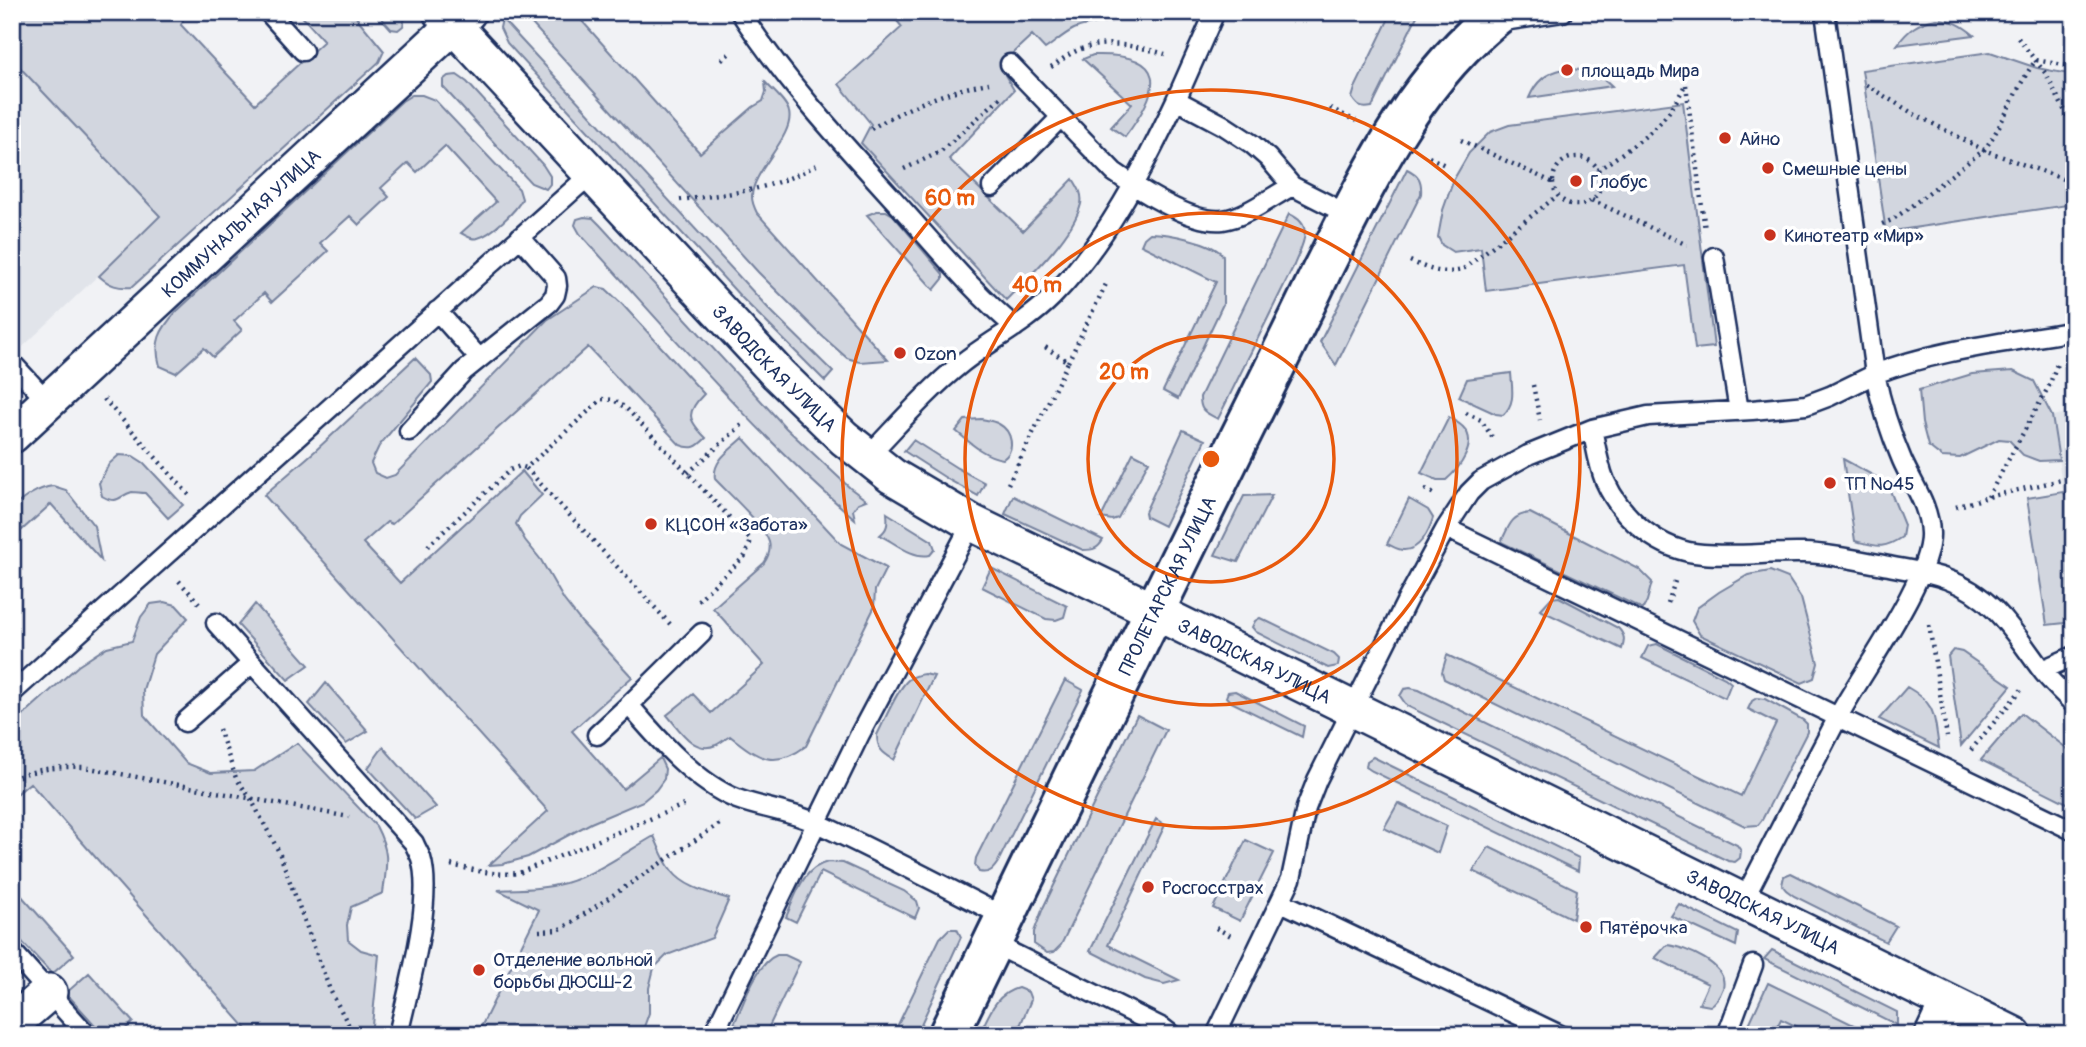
<svg xmlns="http://www.w3.org/2000/svg" width="2086" height="1047" viewBox="0 0 2086 1047" font-family="Pangolin,sans-serif">
	<style>
		.built { fill: #e1e4ea }
		.green { fill: #d2d6df; stroke: #76829e; stroke-width: 2 }
		.lines { fill: none; stroke-linecap: round; stroke-linejoin: round }
		.lane-casing { stroke: #1b2f5e; stroke-width: 23 }
		.street-casing { stroke: #1b2f5e; stroke-width: 40 }
		.secondary-casing { stroke: #1b2f5e; stroke-width: 44 }
		.path { stroke: #1b2f5e; stroke-width: 4.5; stroke-dasharray: 2 5; stroke-linecap: butt }
		.lane { stroke: #fff; stroke-width: 18 }
		.street { stroke: #fff; stroke-width: 35 }
		.secondary { stroke: #fff; stroke-width: 38 }
		.ring { fill: none; stroke: #e8590c; stroke-width: 3.5 }
		.poi-dot { fill: #c8321e; stroke: #fff; stroke-width: 2.5 }
		.labels { text-anchor: middle; stroke-width: 7; stroke-linejoin: round; paint-order: stroke }
		.poi-label { font-size: 19px; fill: #1b2f5e; stroke: #fff; text-anchor: start }
		.street-label { font-size: 19px; fill: #1b2f5e; stroke: #fff }
		.centre { fill: #e8590c; stroke: #fff; stroke-width: 3.5 }
		.ring-label { font-size: 21px; text-anchor: middle; font-weight: bold; fill: #e8590c; stroke: #fff; stroke-width: 7; stroke-linejoin: round; paint-order: stroke }
	</style>
	<rect width="100%" height="100%" fill="#f1f2f5"/>
	<filter id="ink" filterUnits="userSpaceOnUse"><feTurbulence type="fractalNoise" baseFrequency=".0143" numOctaves="2"/><feDisplacementMap in="SourceGraphic" scale="14" xChannelSelector="R" yChannelSelector="G"/><feConvolveMatrix kernelMatrix="1 2 1 2 8 2 1 2 1" color-interpolation-filters="sRGB"/></filter>
	<g filter="url(#ink)">
		<path class="built" d="M12,59L161,216L12,357Z
			M2074,412V622L2047,625L2027,498L2063,492L2052,416Z"/>
		<path class="green" d="M12,12H186L181,25L255,104L324,41L298,12H352L384,51L379,62L132,287C118,288 110,286 99,276L160,216L12,59Z
			M376,12H401L405,18L403,26L398,30L391,29Z
			M521,12H574L700,153L753,107L763,101L766,92L765,82C773,91 787,102 789,112C795,136 751,172 752,197C752,202 755,209 757,213L888,360L860,362L847,358L821,335L758,272Z
			M897,12H1137L1136,15C1116,24 1094,20 1074,29C1064,34 1054,43 1045,49L1032,35L1003,62L1005,75L1014,90L949,159L1023,231L1073,179C1078,187 1083,194 1081,204C1073,236 1029,277 1006,300L861,143L871,124L839,84L902,27L893,16Z
			M1392,12H1419L1372,107C1361,109 1358,107 1352,98L1355,88Z
			M502,19L769,309L833,372L825,381L741,297L507,43L500,28Z
			M1937,19C1953,20 1962,25 1974,35L1897,45C1908,30 1918,22 1937,19Z
			M1990,52L2037,68L2074,75V204L1886,232L1862,70Z
			M1093,55C1170,53 1162,88 1125,137L1111,127L1132,104L1083,59Z
			M1564,69C1583,69 1598,72 1612,86L1529,98C1536,81 1546,73 1564,69Z
			M457,75L467,82L543,165L550,176V184L546,189L531,183L443,87V80L448,76Z
			M412,95H422L435,100L519,189L522,199C517,210 491,235 478,238C472,240 467,236 461,233L496,202L445,146L417,172L408,163L381,188L389,197L359,225L350,216L320,243L328,251L272,302L264,293L234,321L242,330L213,357L204,348L176,373L160,366C153,342 160,330 176,312L402,101Z
			M1683,102L1714,347L1695,349L1684,265L1486,291L1481,248L1453,252L1442,245L1438,237L1443,210L1454,179L1469,153L1490,132L1509,125Z
			M1407,169C1419,175 1422,180 1421,194L1336,365L1320,342Z
			M877,211H886L893,215L943,274V279L934,290L867,215Z
			M1289,214C1316,225 1302,245 1294,265L1218,419C1205,412 1200,412 1200,397Z
			M584,217L593,218L600,225L786,428L850,488L866,500L858,503L853,510L855,519C754,433 669,331 580,234L575,225L577,219Z
			M1150,233C1167,233 1215,242 1223,256V304L1178,399L1163,391L1216,282L1141,245L1144,238Z
			M597,287L606,289L622,304L704,394C685,413 688,420 706,438C697,447 693,450 680,445L588,347L392,524L387,522L363,543L400,583L522,471L542,495L520,516L516,524L525,540L541,560L564,600L582,623L632,677L572,731L623,789L660,758L665,769L664,779L656,790L643,801L591,823L528,857L503,864L489,865L548,811L264,495L315,451L415,358L431,375L432,382L379,446L371,463L375,473L386,478L395,475L547,320Z
			M2013,371L2034,381L2052,416L2059,460L2039,461L2023,455L2009,440L1999,439L1960,458L1942,457L1928,446L1922,423L1919,390L1972,374Z
			M1511,373C1512,389 1516,403 1503,415L1496,414L1459,397L1467,379Z
			M1449,417C1453,420 1459,423 1463,427C1479,443 1459,469 1446,480H1437L1421,473Z
			M981,419C986,420 994,421 999,424C1012,431 1016,450 1003,459C985,457 969,442 956,431L965,420Z
			M1183,430L1205,440L1164,526L1146,517L1145,512Z
			M743,438L841,544L886,568L875,590L874,608L806,746C774,770 758,758 730,736C725,739 720,743 716,745C694,755 679,729 667,715L693,694L711,713L764,665L713,608L764,563C769,556 771,550 769,542C764,525 728,493 715,479C712,460 731,450 743,438Z
			M913,440L957,468L985,483L978,496L949,480L904,451Z
			M1133,453L1149,461L1118,518L1112,520L1101,518Z
			M119,455L133,456L144,463L183,505L168,518L145,493C141,493 136,492 132,492C119,495 119,506 102,496L99,483L109,464Z
			M1843,459L1887,483L1904,525L1902,537C1883,550 1876,546 1855,541Z
			M53,486L66,490L94,526L101,560L51,504L22,530L14,521L12,522V508C24,498 37,488 53,486Z
			M2063,492L2074,501V622L2047,625L2027,498Z
			M1272,495L1238,562L1215,555L1244,496Z
			M1013,496L1103,540C1098,549 1093,550 1083,550L1005,514Z
			M1409,499L1428,510L1433,518C1429,531 1420,551 1403,550C1398,550 1392,546 1387,544Z
			M887,513L932,541L935,549L930,555C913,559 895,543 880,535C888,529 888,523 887,513Z
			M1530,513L1639,569L1652,582L1647,601L1643,609L1501,542C1509,526 1511,515 1530,513Z
			M991,568L1067,606L1064,617L1056,620L1046,619L982,587Z
			M1770,571L1788,578L1801,598L1818,663L1814,678L1802,683L1700,635L1692,621L1697,608L1719,592L1748,575Z
			M1559,597L1618,628C1625,635 1625,640 1622,649L1540,610L1551,598Z
			M165,602L176,605L188,618L154,654L143,690L144,715L186,763L211,773L254,771L297,743L376,826C390,853 387,863 383,893L351,907L347,925L348,940L361,950L379,955L371,1035H252L30,783L12,798V725L78,666L107,647L132,641L141,617L151,604Z
			M255,604L309,665L288,680L238,625Z
			M1260,618L1334,654L1339,659L1338,666L1328,668L1256,632L1252,627L1255,621Z
			M1657,644L1725,678L1731,683L1725,698L1642,658L1648,646Z
			M1953,650L1962,652L2011,686L1961,746L1948,656Z
			M1447,655L1741,796L1776,723L1748,709L1752,701L1757,698L1765,699L1803,720L1807,724V732L1762,820L1758,825L1745,826L1444,679L1442,672Z
			M924,674L934,676L894,760C883,753 877,749 877,735C885,720 896,691 908,680C913,676 918,675 924,674Z
			M1065,680L1083,690L998,862C993,870 989,874 979,872L975,865L976,858Z
			M326,683L368,731L346,744L309,704Z
			M1907,687C1937,704 1934,716 1939,748L1879,719Z
			M1410,688L1419,690L1737,845L1741,851L1740,858L1735,862L1728,861L1407,706L1400,696L1404,689Z
			M1235,691L1304,726L1302,737L1231,702L1226,697L1228,692Z
			M2021,713L2074,754V801L2071,805L1981,760Z
			M1137,715L1166,730L1061,945L1054,952L1047,953L1034,944V932L1043,908Z
			M383,747L436,807L415,819L368,768Z
			M1373,757L1579,858L1578,871L1372,771L1366,767L1367,761Z
			M1398,803L1447,826L1438,853L1384,828Z
			M1156,819L1165,825L1108,945L1179,980L1164,984L1145,979L1090,951Z
			M654,836C659,847 664,862 672,871C685,888 710,893 729,899L712,938L667,955L654,968L649,988V1013L641,1035H477L539,910L498,890C520,889 544,889 565,883C596,874 626,852 654,836Z
			M1246,840L1274,853L1240,921L1213,908Z
			M1489,847L1577,890L1573,919L1473,871Z
			M828,862L843,863L904,891L917,901L919,908L915,918L821,872L796,922L786,917C796,895 802,868 828,862Z
			M1791,873L1896,926L1886,942L1794,896L1786,890L1782,885L1784,876Z
			M19,893L74,955L52,974L12,931V899Z
			M1679,904L1738,933L1736,946L1671,916Z
			M949,929H957L961,937L916,1035H893L940,938Z
			M1667,945C1686,947 1729,965 1723,988C1720,996 1717,1002 1710,1006L1699,1004L1708,984L1655,958Z
			M1772,950L1897,1012V1025L1764,959Z
			M777,955H785L800,962L765,1035H756L734,1024C744,1003 756,963 777,955Z
			M89,973L133,1022L119,1035H104L66,993Z
			M1768,983L1874,1035H1815L1781,1019L1773,1035H1744Z
			M1018,988L1028,992L1031,1000L1016,1035H979C989,1015 995,994 1018,988Z"/>
		<g class="lines">
			<g class="lane-casing">
				<path id="lane" d="M268,12L303,51
					M740,12C787,84 846,147 904,211C940,251 974,293 1015,327
					M1215,12L1176,100L1223,125L1252,144L1268,158L1292,186L1349,215
					M1497,22L1563,12
					M1010,64L1114,172C1140,190 1191,224 1223,220C1244,218 1273,196 1292,186
					M992,187L1061,117
					M1714,257L1739,411
					M437,311L479,358
					M12,363L48,402
					M1592,429C1596,446 1598,464 1605,481C1622,519 1660,551 1703,554C1736,557 1771,552 1804,553C1833,554 1861,561 1889,566C1907,570 1928,572 1946,579C1995,596 2015,635 2044,673C2053,684 2064,694 2074,704
					M409,431L464,371L549,303L555,295L557,286L556,278L520,237
					M867,457C898,425 927,391 962,363C991,340 1025,324 1052,297C1106,242 1143,170 1176,100
					M1446,528L1469,493L1481,481L1528,455L1592,429L1648,416L1752,410L1806,405L1830,396L1875,374L1825,12
					M216,623L414,843C416,848 419,853 421,858C434,900 408,990 398,1035
					M702,633L629,705C657,738 696,783 737,799C764,809 791,811 819,824C881,853 943,886 1005,917
					M2042,670L2074,656
					M12,693L592,173
					M185,722L252,663
					M597,735L629,705
					M1743,901C1775,839 1806,778 1838,717C1861,673 1932,578 1930,533C1929,505 1913,485 1902,460C1890,432 1881,404 1875,374C1938,349 2007,343 2074,331
					M1281,902L1560,1035
					M992,943L1163,1028L1172,1035
					M12,951L87,1035
					M713,1035L860,734L972,523
					M1216,1035L1291,879L1306,808L1317,780L1407,600L1446,528L2074,831
					M1727,1035L1753,965"/>
			</g>
			<g class="street-casing">
				<g id="street">
					<path id="s1" d="M441,12L778,374L844,438L892,476L972,523L1154,611L2014,1035"/>
					<path id="s2" d="M12,435L468,12"/>
					<path d="M12,1024L49,992"/>
					<path d="M1933,1035L1948,1003"/>
				</g>
			</g>
			<g class="secondary-casing">
				<g id="secondary">
					<path id="s3" d="M948,1035C1044,836 1141,637 1239,439C1267,383 1295,327 1322,270C1369,177 1416,77 1501,12"/>
				</g>
			</g>
			<path class="path" d="M2018,38L2046,74L2074,129
				M722,60L732,51
				M1051,67C1059,62 1066,56 1074,52C1102,38 1137,46 1165,54
				M1686,85L1705,230
				M1866,85L1914,114L1984,150L2074,183
				M1330,108L1356,121
				M871,129C906,107 949,90 989,83
				M1461,140L1552,182
				M1553 181a24 24 0 1 1 48 0a24 24 0 1 1-48 0Z
				M1429,157L1447,166
				M904,169L940,152L1002,96
				M1598,170C1623,152 1653,135 1671,109C1676,102 1681,93 1685,85
				M680,200C734,193 771,191 820,163
				M1592,200L1687,245
				M1882,224L1892,220L1906,210L1984,150C2005,122 2015,88 2036,60L2074,67
				M1410,261C1428,269 1442,275 1462,270L1557,196
				M1068,362L1106,284
				M1533,385L1540,420
				M104,399L189,495
				M1466,413L1481,420L1494,440
				M688,473L743,424
				M1008,484L1068,362L1042,345
				M1425,489L1434,494
				M1988,497L2049,386L2057,364
				M1956,507L1988,497L2074,477
				M428,546L510,470L520,466L526,468
				M179,581L199,603
				M1668,603L1676,578
				M670,624L526,468L602,399L614,400L627,409L749,538L750,543L745,556L696,602
				M1929,625L1947,737
				M219,729L236,778L251,799L279,852L330,990L354,1035
				M1971,750L2021,690
				M12,779C35,769 59,766 84,767L349,817
				M451,865C474,870 495,876 519,873L686,804
				M1216,928L1231,936
				M539,931L558,930L568,925L721,823"/>
			<use href="#lane" class="lane"/>
			<use href="#street" class="street"/>
			<use href="#secondary" class="secondary"/>
		</g>
	</g>
	<g class="ring">
		<circle cx="1211" cy="459" r="123"/>
		<circle cx="1211" cy="459" r="246"/>
		<circle cx="1211" cy="459" r="369"/>
	</g>
	<g class="poi-dot">
		<circle cx="1567" cy="70" r="7"/>
		<circle cx="1725" cy="138" r="7"/>
		<circle cx="1768" cy="168" r="7"/>
		<circle cx="1576" cy="181" r="7"/>
		<circle cx="1770" cy="235" r="7"/>
		<circle cx="900" cy="353" r="7"/>
		<circle cx="1830" cy="483" r="7"/>
		<circle cx="651" cy="524" r="7"/>
		<circle cx="1148" cy="887" r="7"/>
		<circle cx="1586" cy="927" r="7"/>
		<circle cx="479" cy="970" r="7"/>
	</g>
	<g class="labels">
		<g class="poi-label">
			<text x="1581" y="77">площадь Мира</text>
			<text x="1739" y="145">Айно</text>
			<text x="1782" y="175">Смешные цены</text>
			<text x="1590" y="188">Глобус</text>
			<text x="1784" y="242">Кинотеатр «Мир»</text>
			<text x="914" y="360">Ozon</text>
			<text x="1844" y="490">ТП №45</text>
			<text x="665" y="531">КЦСОН «Забота»</text>
			<text x="1162" y="894">Росгосстрах</text>
			<text x="1600" y="934">Пятёрочка</text>
			<text x="493" y="966">Отделение вольной<tspan x="493" dy="22">борьбы ДЮСШ-2</tspan></text>
		</g>
		<g class="street-label">
			<text dy="7" stroke="none"><textPath href="#s2" startOffset="312">КОММУНАЛЬНАЯ УЛИЦА</textPath></text>
			<text dy="7" stroke="none"><textPath href="#s1" startOffset="488">ЗАВОДСКАЯ УЛИЦА</textPath></text>
			<text dy="7" stroke="none"><textPath href="#s3" startOffset="500">ПРОЛЕТАРСКАЯ УЛИЦА</textPath></text>
			<text dy="7" stroke="none"><textPath href="#s1" startOffset="1055">ЗАВОДСКАЯ УЛИЦА</textPath></text>
			<text dy="7" stroke="none"><textPath href="#s1" startOffset="1622">ЗАВОДСКАЯ УЛИЦА</textPath></text>
		</g>
	</g>
	<circle cx="1211" cy="459" r="10" class="centre"/>
	<g class="ring-label">
		<text x="950" y="205">60 m</text>
		<text x="1037" y="292">40 m</text>
		<text x="1124" y="379">20 m</text>
	</g>
	<rect width="2086" height="1047" fill="none" stroke="#fff" stroke-width="42"/>
	<rect x="21" y="21" width="2044" height="1005" fill="none" stroke="#1b2f5e" stroke-width="2.5" filter="url(#ink)"/>
</svg>
